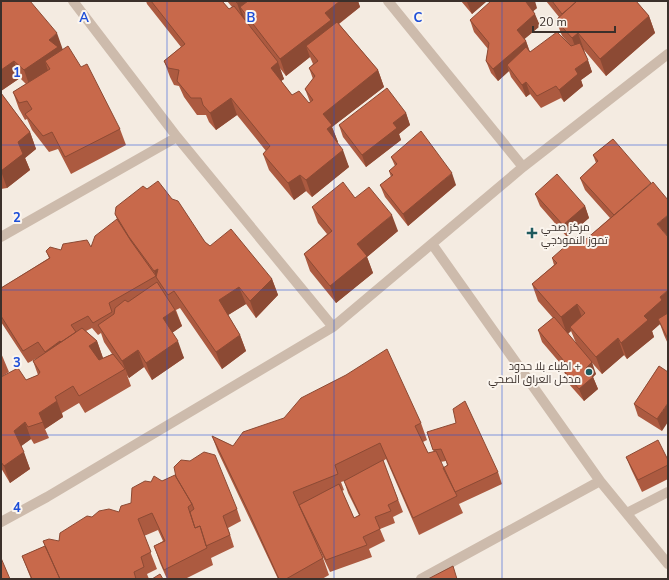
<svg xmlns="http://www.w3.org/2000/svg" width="669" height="580" viewBox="0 0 669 580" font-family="'Nunito Sans',Cairo,sans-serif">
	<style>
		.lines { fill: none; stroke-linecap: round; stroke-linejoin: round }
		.minor { stroke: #cdbbac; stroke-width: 10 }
		.wall { fill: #ac5a40; fill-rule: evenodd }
		.shaded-wall { fill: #8c4a34 }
		.building { fill: #c8694b; stroke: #8c4a34 }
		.grid { fill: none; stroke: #1d4ed8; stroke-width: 1; stroke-opacity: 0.55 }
		.poi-dot { fill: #1f5a5e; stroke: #fbf5ee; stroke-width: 1.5 }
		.labels { text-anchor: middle; stroke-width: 4; stroke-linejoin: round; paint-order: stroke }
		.poi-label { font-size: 11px; fill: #3b302b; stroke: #fbf5ee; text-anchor: start }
		.grid-label { font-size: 13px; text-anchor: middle; font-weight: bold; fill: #1d4ed8; stroke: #fbf5ee; stroke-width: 4; stroke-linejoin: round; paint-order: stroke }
	</style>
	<rect width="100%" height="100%" fill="#f4ebe1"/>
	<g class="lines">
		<path class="minor" d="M73,1L177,137L333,327
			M388,1L523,167
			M1,237L177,137
			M432,244L600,481L668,564
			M627,513L668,492
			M1,522L47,497L333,327L523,167L668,54
			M421,579L600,481"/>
	</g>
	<path class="wall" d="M1,1L62,49L120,129L126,145L71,174L58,149L49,152L32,130L27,119L25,120L19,109L13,92L26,84L20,78L1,91Z
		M146,1H222L229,9L232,7L227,1H358L360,7L339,24L378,70L384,87L332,127L338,142H337L349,167L312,197L306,191L294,200L269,170L263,154L266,151L237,115L216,130L209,122L206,115H197L184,97L179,86L174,85L170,77L164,61L181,47L147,4ZM310,57L313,64L309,68L313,79L305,89L310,102L309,103L292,95L281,81L284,79L279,67L286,76Z
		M461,1H487L472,14Z
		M546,1H636L649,16L655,33L606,76L584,50L592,72L581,80L583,86L564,102L561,98L541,108L530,94L526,97L511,77L509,71L498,81L491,73L486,61L488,49L474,32L470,20L537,8L533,11L540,26L524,39L526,41L530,52L571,46L562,36L556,20L559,17Z
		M1,93L30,132L36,149L25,158L30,170L7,188L1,189Z
		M406,113L410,125L399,134L401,140L366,167L343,137L339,125Z
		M613,139L667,313V314L668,313V344L664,335L660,324L652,331L654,337L627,359L624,355L602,374L585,355L596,374L593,377L598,389L584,401L568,383L564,371L566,370L542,342L538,330L553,318L538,301L532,284L554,265L552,258L585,240L610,218L585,190L580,178L596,163L593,155ZM571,331L576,343L568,334Z
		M391,157L456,185L408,226L385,197L380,185L391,177L389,171L395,166Z
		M147,189L172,199L205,242L210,246L272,279L278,295L256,318L246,304L228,315L240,335L246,351L222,369L180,308L176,310L182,326L172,333L184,358L152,380L144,367L129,378L127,375L131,386L85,413L79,403L62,413L63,417L45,429L49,438L34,444L31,439L21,446L30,469L10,483L1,468V377L26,380L38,375L33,361L43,355L28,363L1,322V288L49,258L46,251L91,247L117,219L115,214ZM92,328L98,335L101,333L104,342L112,354L103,358L97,341L86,331Z
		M535,194L585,206L589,218L567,237L540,206Z
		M355,198L398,231L367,257L373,273L336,303L310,271L304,254L327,234L318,223L312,207Z
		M1,353L9,372L1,377Z
		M659,366L662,431L638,416L634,404Z
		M421,423L427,440L423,442L428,453L434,452L427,432L498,472L502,484L459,504L463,513L419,535L386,459L383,461L403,512L393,517L395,523L380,529L385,541L369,549L372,557L330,572L315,540L323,558L329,575L322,579H278L256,532L218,452L212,436L233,446ZM446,461L447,465L443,468L440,462ZM344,481L348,493L359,515L354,518L342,491L344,490L341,482Z
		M626,457L668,460V479L642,492L631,469Z
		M176,477L237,509L241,521L228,528L234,547L211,558L213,565L185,579H167L160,563L154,546L163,541L158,530L144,536L157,569L147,574L149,579H31L22,556L45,546L43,541H59L92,517L119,512L131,503L151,482L162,481Z"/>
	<path class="shaded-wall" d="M240,1H266L240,7L245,19L243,20L237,3Z
		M340,1H358L360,7L333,28L306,46L310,57L286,76L280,59L325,13Z
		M469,1H487L472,14L467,2Z
		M527,1H535L537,8L530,14L526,2Z
		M535,14L540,26L521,42L517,30Z
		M649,16L655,33L606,76L600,59Z
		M57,33L63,50L50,69L45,61L49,74L30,87L24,70L49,40Z
		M578,33L584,50L578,55L572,38Z
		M526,41L530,53L507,65L509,71L498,81L493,69Z
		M588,60L592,72L581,80L583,86L564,102L559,90L575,69Z
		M14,61L20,78L1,91V70Z
		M278,62L284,79L277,84L271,68Z
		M378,70L384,87L332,127L338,142L333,146L327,129L323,114Z
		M526,82L530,94L526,97L522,85Z
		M231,98L237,115L216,130L210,113Z
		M406,113L410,125L399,134L401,140L366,167L362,155L393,123Z
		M30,132L36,149L25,158L30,170L7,188L1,171L18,142Z
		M343,150L349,167L312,197L306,180Z
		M452,173L456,185L408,226L403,214Z
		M300,175L306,191L294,200L288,183Z
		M585,206L589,218L567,237L563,225Z
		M392,215L398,231L367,257L373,273L336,303L330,286L357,244Z
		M668,215V237L657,224Z
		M158,269L157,279L154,271Z
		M272,279L278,295L256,318L250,301Z
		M239,287L246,304L225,317L219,300Z
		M668,290V312L667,313L668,316L658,319L660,324L652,331L654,337L627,359L621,343L660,297Z
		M577,304L583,320L570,327L571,331L567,334L561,317Z
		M175,310L182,326L169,335L163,318Z
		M240,335L246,351L222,369L216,352Z
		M618,338L624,355L602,374L596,357Z
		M60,341L64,353L49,364L45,352Z
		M97,341L103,358L95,363L89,346Z
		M178,341L184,358L152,380L146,363Z
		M138,350L144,367L129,378L122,361Z
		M592,362L596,374L593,377L598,389L584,401L579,389L586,368Z
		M57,401L63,417L45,429L39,413Z
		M668,403V422L662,431L657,419Z
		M25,422L31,439L20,447L14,431Z
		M24,452L30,469L10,483L4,466Z"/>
	<path class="building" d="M1,1H30L57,33L49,40L58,47L24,70L14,61L1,70Z
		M151,1H222L229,9L234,6L278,62L271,68L292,95L299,91L309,103L313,100L305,89L315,76L309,68L318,61L306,46L337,22L378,70L323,114L332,125L327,129L343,150L306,180L300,175L288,183L263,154L270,146L231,98L210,113L203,105L201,98H191L177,81L179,70L168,68L164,61L185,44Z
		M235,1H240L237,3Z
		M248,1H340L325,13L331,20L280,59L240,7Z
		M491,1H527L526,2L535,14L517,30L526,41L493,69L486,61L489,43L470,20Z
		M552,1H577L562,14Z
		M577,1H636L649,16L600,59L578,33L572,38L556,20Z
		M557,32L571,46L580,43L588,60L575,69L578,74L559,90L556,86L537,96L526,82L522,85L507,65L526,47L530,52Z
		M68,46L81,67L87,64L120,129L65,157L52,132L43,136L25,114L32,109L27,101L19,103L13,92L50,69L45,61Z
		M387,88L406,113L393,123L397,128L362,155L339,125Z
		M1,93L30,132L18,142L23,154L1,171Z
		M421,131L452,173L403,214L380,185L393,175L389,171L397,164L391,157Z
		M613,139L651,183L614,215L580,178L598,161L593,155Z
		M557,174L585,206L563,225L535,194Z
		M158,181L172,199L178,201L205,242L210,246L231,229L272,279L250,301L239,287L219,300L240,335L216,352L174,291L168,295L156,277L158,269L154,271L129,237L115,214L116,207L143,186L147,189Z
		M343,182L355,198L369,187L392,215L357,244L367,256L330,286L304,254L332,231L312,207Z
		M653,182L668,200V215L657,224L668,237V290L660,297L662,300L644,316L648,320L621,343L618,338L596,357L570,327L585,313L577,304L561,317L532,284L557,263L552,258L579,234L585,240Z
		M117,219L131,241L156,276L109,303L112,312L93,323L88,316L71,325L76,332L61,342L60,341L45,352L38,342L23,351L1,316V288L50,258L46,251L50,247L61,250L63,244L87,240L91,247L95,236Z
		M157,282L175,310L163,318L178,341L146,363L138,350L122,361L98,325L114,314L115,308L125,300L128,302Z
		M668,313V339L658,319Z
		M554,317L592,362L586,368L593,377L579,389L564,371L569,367L538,330Z
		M82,328L97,341L89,346L99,360L113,354L125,369L79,396L73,386L55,397L57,401L39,413L43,422L28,427L25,422L14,431L24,452L4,466L1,462V377L18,368L26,380L38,375L40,372L33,361Z
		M387,349L421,423L415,426L428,453L436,451L457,496L413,518L380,443L335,465L338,474L293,492L323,558L286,579H279L250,515L212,436L233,446L243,432L284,418L301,398L346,375Z
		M659,366L668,372V403L657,419L634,404Z
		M465,401L498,472L455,492L443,468L448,465L441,449L433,450L427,432L456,423L453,409Z
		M658,440L668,460V465L638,480L626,457Z
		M204,452L215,455L237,509L223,516L230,535L206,546L200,526L195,528L190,512L194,509L192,504L176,477L174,467L181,460L190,461Z
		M383,460L398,500L388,505L391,511L375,517L380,529L363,537L367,545L326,560L299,505L339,484L354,518L360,515L344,481Z
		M175,475L192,504L188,507L195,528L200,526L207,548L164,570L154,546L165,541L152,513L138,519L151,552L141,557L144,567L134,572L136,579H60L43,541L49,539L59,541L60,533L87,516L92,517L99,511L109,509L119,512L121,506L131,503L132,488L145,481L151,482L154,476L162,481Z
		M45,546L60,579H32L22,556Z
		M1,558L10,579H1Z
		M453,566L457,579H428Z
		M160,574L163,579H152Z"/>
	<path class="grid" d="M167,1V579M334,1V579M502,1V579M1,145H668M1,290H668M1,435H668"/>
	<g class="poi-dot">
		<path d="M530 227h4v4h4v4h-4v4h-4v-4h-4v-4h4z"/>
		<circle cx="589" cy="372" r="4"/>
	</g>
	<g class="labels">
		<g class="poi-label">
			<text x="541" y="231">مركز صحي<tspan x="541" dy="13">تموز النموذجي</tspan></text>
			<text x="581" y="370" text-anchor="end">اطباء بلا حدود +<tspan x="581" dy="13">مدخل العراق الصحي</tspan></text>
		</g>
	</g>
	<g class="grid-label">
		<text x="84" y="22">A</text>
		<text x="251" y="22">B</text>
		<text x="418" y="22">C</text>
		<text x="17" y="77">1</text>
		<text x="17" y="222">2</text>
		<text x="17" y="367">3</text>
		<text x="17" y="512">4</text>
	</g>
	<rect width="669" height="580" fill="none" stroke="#3b302b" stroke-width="4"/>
	<path d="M533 26v6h82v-6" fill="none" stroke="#3b302b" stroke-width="2"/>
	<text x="539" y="26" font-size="12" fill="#3b302b" stroke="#fbf5ee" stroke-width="3" paint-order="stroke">20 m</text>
</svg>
